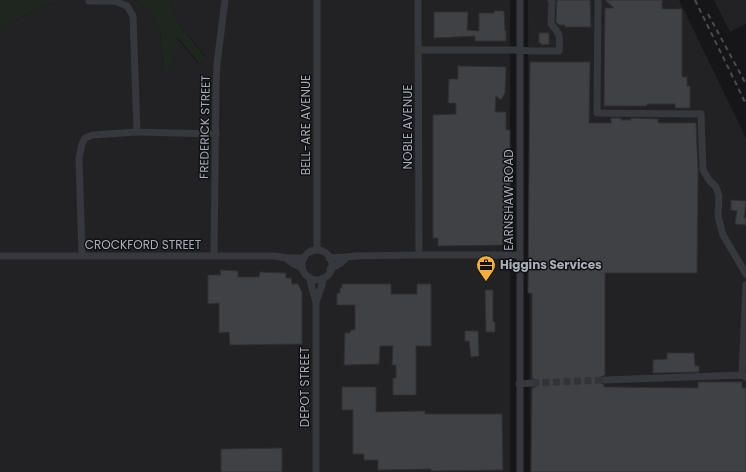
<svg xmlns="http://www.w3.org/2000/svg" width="746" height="472" viewBox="0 0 746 472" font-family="Poppins,sans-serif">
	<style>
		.built { fill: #222225 }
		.green { fill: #1e261f }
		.building { fill: #404145; stroke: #303034 }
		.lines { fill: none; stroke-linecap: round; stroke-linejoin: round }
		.minor-tunnel { stroke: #333438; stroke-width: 7; stroke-dasharray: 7 3.5; stroke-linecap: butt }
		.minor { stroke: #37383d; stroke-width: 7 }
		.rail { stroke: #4a4c52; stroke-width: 2; stroke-dasharray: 5 4; stroke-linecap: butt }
		.labels { text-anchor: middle; stroke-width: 3; stroke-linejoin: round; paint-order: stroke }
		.street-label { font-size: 12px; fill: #a8adb8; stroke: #111113 }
		.poi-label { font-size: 12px; font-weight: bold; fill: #a8adb8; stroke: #111113; text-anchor: start }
	</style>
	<rect width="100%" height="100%" fill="#161618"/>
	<path class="built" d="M61,0H135L151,11L160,31L163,69H172L176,37L198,63L206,57L175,19L170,0H510V472H0V30L32,11Z
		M528,0H679L746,138V472H530Z
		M714,0H746V24L730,32Z"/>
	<path class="green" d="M0,0H61L32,11L0,30Z
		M135,0H170L175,19L206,58L199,63L177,37L172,69H163L160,31L151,11Z"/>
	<path class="building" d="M557,0H590L591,27H565V25H559L556,22Z
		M605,0H662V9H682V77H687V86H690V108H675V104H647V106H604L605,8H614Z
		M494,11H504L505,31H506V41H475V36L434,38V12H468L467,30L479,31V13H494Z
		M539,33H549V44L541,45V43H539Z
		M530,62H590L589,123H611V118H621V120H631V118L658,119V123H696L698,171L697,273H605V375L601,377L600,381L601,383L604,385V387L698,388V382H742V388H746V472H531L532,388L535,387L537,383L536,380L532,378V293H528Z
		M458,66L506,67L505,93L501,100L496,96L495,112H506V130H510V237H503V245L438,246V238H433V115L456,114V103H448L449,79H458Z
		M731,200L746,201L744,218H746V225L735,224L737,211L731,210Z
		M220,270L238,271V277H259L260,272L286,273V278H291L292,284H298L302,292V344L230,345L229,332L219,333V303L208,304V275H221Z
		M342,284H391V294H417V284H431V346H416V395H393V378H396V365H392L393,346H380L379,364L344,365L345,333H350L351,330H355V305H337V293H340V288H342Z
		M485,290H493V322H495V332H486Z
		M465,331H478L479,356L471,357L469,341H465Z
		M667,353H694L695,366H699V372L653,373V360L667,359Z
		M342,387H376V412L425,411V414H502L503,470L431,471V469L378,470V460H364V454H353V410H342Z
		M282,448V472H221V449Z"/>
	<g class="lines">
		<path class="minor-tunnel" d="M532,383L605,380"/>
		<path class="minor" d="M317,0V250
			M418,0L419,255
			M598,0L597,113L701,114L703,170L709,180L716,187L719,196L718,216L723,235L746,274
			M89,1H115L127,6L133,16L137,132
			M418,50H520L531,51H559C560,38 561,34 551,24L552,1L551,0
			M302 265a15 15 0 1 1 30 0a15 15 0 1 1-30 0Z
			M0,256H275L286,258H304
			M82,256L79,158L82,144L85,138L93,135L137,132L216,134
			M214,256L216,84L217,64L225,0
			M286,258L292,263L302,268
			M329,258L347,257L356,256L419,255H520
			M330,269L341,263L347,257
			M309,277L316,302V472
			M316,302L322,285L323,278
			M742,375L746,285
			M605,380L742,375L746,377
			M519,384L532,383
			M520,472V0"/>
		<path class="rail" d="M695,0L746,104
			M708,14L746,84"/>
	</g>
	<defs>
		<g id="office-pin" transform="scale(1)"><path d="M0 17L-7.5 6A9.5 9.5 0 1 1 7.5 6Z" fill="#f2b134" stroke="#111113"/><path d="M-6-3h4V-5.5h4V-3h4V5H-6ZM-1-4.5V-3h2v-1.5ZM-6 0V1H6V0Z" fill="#111"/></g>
	</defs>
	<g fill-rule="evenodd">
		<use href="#office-pin" x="486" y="265"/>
	</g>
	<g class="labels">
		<g class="street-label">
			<text transform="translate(306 125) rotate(-90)" y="4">BELL-ARE AVENUE</text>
			<text transform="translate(205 127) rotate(-89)" y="4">FREDERICK STREET</text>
			<text transform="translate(408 127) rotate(-90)" y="4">NOBLE AVENUE</text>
			<text transform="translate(509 200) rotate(-90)" y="4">EARNSHAW ROAD</text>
			<text x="143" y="249">CROCKFORD STREET</text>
			<text transform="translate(305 387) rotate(-90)" y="4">DEPOT STREET</text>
		</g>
		<g class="poi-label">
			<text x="500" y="269">Higgins Services</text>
		</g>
	</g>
</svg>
